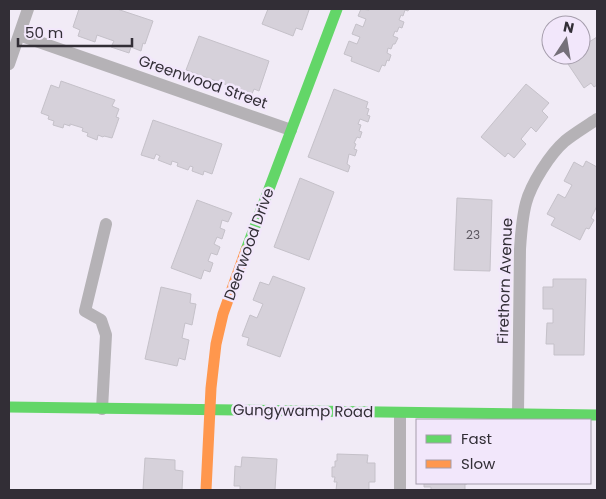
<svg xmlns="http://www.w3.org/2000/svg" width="606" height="499" viewBox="0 0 606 499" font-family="Poppins,sans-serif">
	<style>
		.building { fill: #d6d1da; stroke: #c5c1c9 }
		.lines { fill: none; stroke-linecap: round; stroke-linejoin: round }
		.street { stroke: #b5b2b6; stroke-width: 12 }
		.fast { stroke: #63d668; stroke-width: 11 }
		.slow { stroke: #ff974d; stroke-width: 11 }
		.labels { text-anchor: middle; stroke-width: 5; stroke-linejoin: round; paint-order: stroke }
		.number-label { font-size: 12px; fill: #5d5861 }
		.street-label { font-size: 15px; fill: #322e36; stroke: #f2e7fb }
	</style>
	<rect width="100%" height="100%" fill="#f1ebf6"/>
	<path class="building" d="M79,9H117L153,21L145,44L143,43L141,51L131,47L129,53L111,47L114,41L97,35L95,42L78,36L80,30L73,27Z
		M268,9H306L309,10L302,30L296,28L293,36L262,24Z
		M361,9L369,10L370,9H409L408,11L405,10L403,16L401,15L399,20L404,22L402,28L399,27L397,32L395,31L393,36L398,38L395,44H393L391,49L388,48L387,53L391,55L389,61L387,60L385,66L382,65L379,72L351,61L352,57L344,54L349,41L357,44L360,37L352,34L356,24L363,27L366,19L358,16Z
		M199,36L269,61L259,91L254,89L252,94L186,70Z
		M597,37V85L594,87L591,83L584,88L564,58L569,55H581V47Z
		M61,81L115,100L112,106L119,109L116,117L119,118L112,138L104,136L103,137L98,135L97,140L87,136L88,133L82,131L83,128L70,124V126L64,124L63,128L53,125L54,121L48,119L49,116L41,113L51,85L59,88Z
		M526,84L549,103L542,111L548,117L536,132L531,127L521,139L526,144L514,158L508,153L505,157L481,137Z
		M334,89L368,102L366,108L369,109L367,115L370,116L368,122L360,119L358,124L361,125L359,131L362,132L360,138L357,137L354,143L356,144L354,149L357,150L355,156L349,154L347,164L350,166L348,172L308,157Z
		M153,120L222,144L212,174L204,171L203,175L192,171L193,167L190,166L188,170L177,166L178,163L172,161L171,165L158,160L160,156L156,154L154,159L141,155Z
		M586,161L597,167V206L591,218L594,220L589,229L586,228L580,240L551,225L555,218L547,214L558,194L565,198L572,185L564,181L574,162L583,167Z
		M300,178L334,192L309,260L274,247Z
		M457,198L492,200L490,271L454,270Z
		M197,200L232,213L228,222L222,220L220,228L225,230L222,239L217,237L214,244L220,247L217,255L211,253L208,261L213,263L210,272L204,270L201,279L171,268Z
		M273,276L305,288L280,357L247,345L249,338L242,336L250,315L257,318L263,304L253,300L260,282L269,285Z
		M553,279H586L584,355H554V344H546L547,323H553V309H543V287H553Z
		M161,287L191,294L190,303L196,304L192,325L185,323L182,338L189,340L185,360L179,358L177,366L145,359Z
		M337,454L368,455L367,463H375V482H369V490H336L337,482H334L335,477H332V467H335V461H337Z
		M242,457L277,459L275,490H240V486H234L235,466L241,467Z
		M145,458L175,460V470L183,471L182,490H143Z
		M424,483H467V484H465V490H431V487H424Z"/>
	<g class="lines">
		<path class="street" d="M19,35L291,130
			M9,64L28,9
			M102,409L106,335L101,320L85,311L106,224
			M518,414L520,249C521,234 522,218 526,203C531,184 550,154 565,141C575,133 587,126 597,119
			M400,490V413"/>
		<path class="fast" d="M246,250L337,9
			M9,407L597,415"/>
		<path class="slow" d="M206,490L211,388L216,344L223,314L246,250"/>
	</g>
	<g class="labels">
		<g class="number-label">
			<text x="473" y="239">23</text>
		</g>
		<g class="street-label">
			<text transform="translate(203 82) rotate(19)" y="5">Greenwood Street</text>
			<text transform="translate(249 244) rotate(-70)" y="5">Deerwood Drive</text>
			<text transform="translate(505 281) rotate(-88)" y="5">Firethorn Avenue</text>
			<text transform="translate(303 411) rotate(1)" y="5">Gungywamp Road</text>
		</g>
	</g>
	<rect width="606" height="499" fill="none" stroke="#322e36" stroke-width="20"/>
	<rect x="416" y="419" width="175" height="65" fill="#f2e7fb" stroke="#a59dac"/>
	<rect x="426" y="435" width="25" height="8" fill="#63d668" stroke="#a59dac"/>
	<text x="461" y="444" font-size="15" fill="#322e36">Fast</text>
	<rect x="426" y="460" width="25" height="8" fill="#ff974d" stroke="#a59dac"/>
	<text x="461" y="469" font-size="15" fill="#322e36">Slow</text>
	<g transform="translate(566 40) rotate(12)"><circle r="24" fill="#f2e7fb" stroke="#a59dac"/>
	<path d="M0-4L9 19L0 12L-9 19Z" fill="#757079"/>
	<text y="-8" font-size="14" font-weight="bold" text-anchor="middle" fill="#322e36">N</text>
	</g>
	<path d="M18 38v8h114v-8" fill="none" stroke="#322e36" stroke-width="2.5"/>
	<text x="25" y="38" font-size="15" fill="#322e36" stroke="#f2e7fb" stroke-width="4" paint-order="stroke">50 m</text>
</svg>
